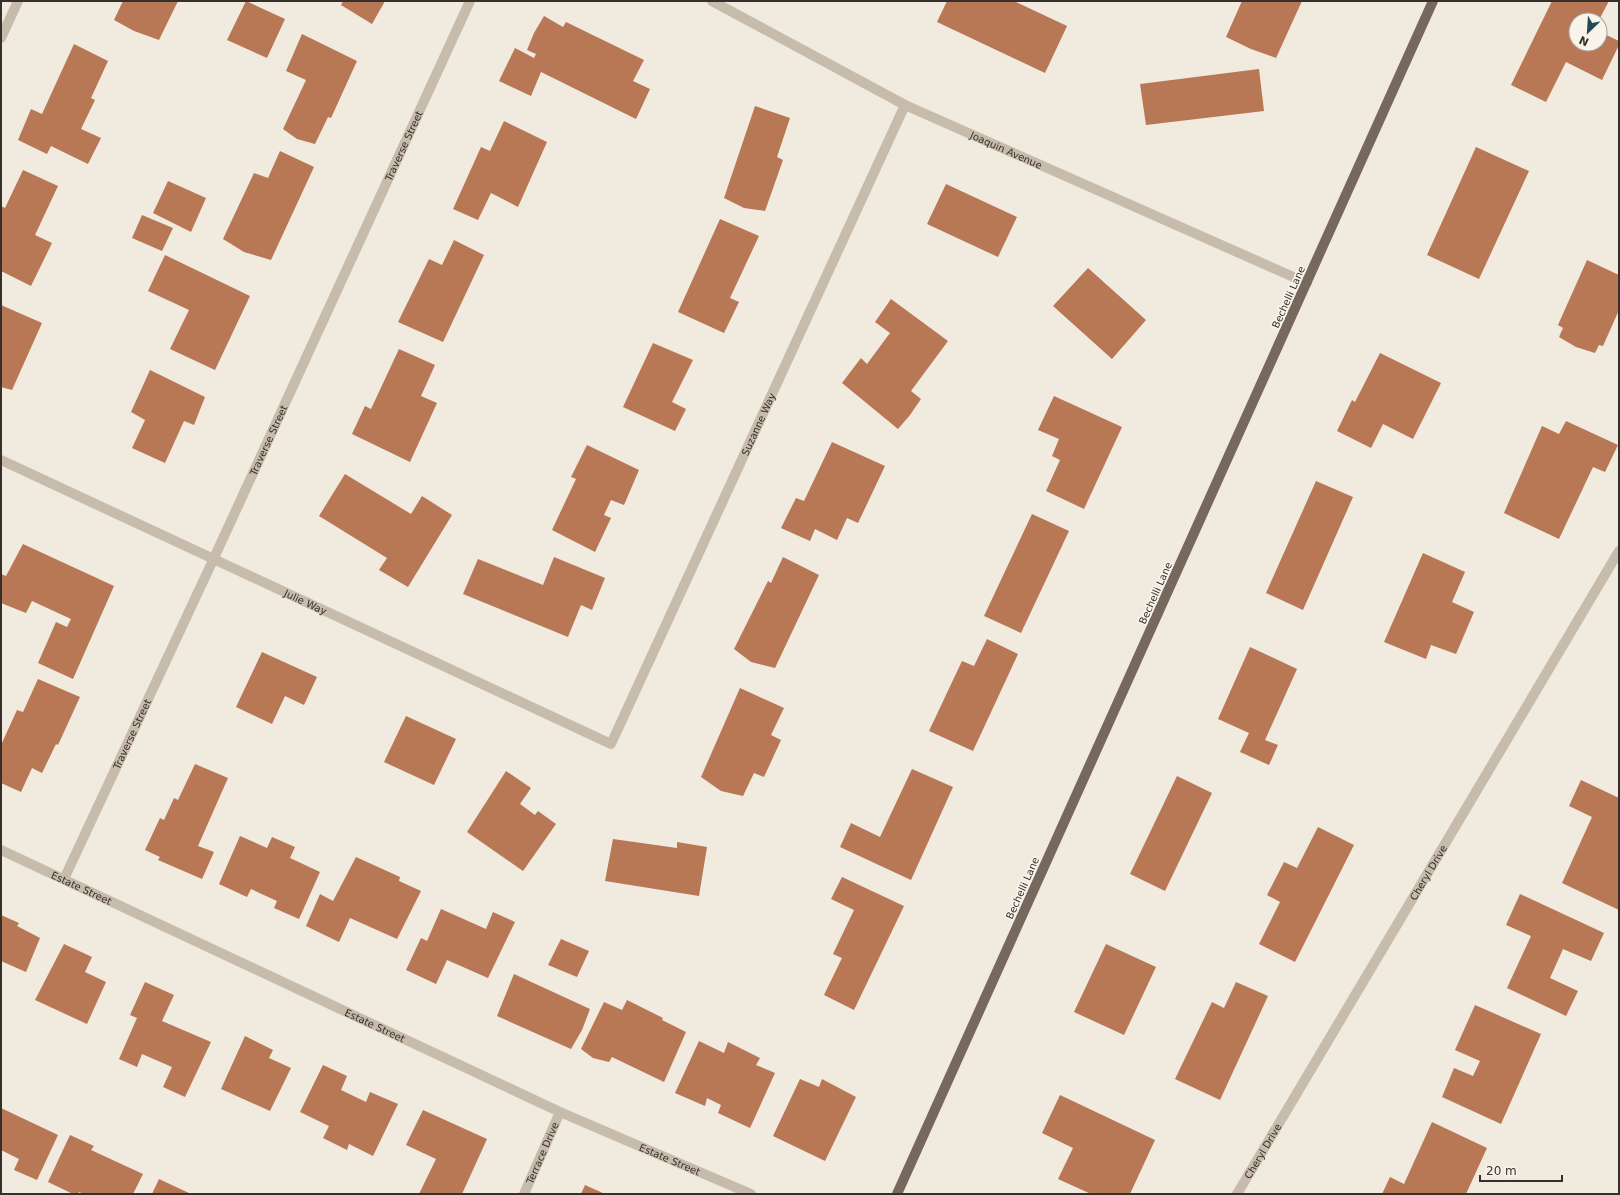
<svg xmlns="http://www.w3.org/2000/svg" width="1620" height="1195" viewBox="0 0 1620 1195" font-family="'DejaVu Sans',sans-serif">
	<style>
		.building { fill: #b87755 }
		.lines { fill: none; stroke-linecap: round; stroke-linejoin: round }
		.minor { stroke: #c7bbac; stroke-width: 10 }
		.major { stroke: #76685d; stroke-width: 10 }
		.labels { text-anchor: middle; stroke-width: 3.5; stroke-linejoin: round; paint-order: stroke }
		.street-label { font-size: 10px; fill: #362f2a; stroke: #f8f3eb }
	</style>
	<rect width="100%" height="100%" fill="#f0eadf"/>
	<path class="building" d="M123,1H178L159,40L134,31L114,20Z
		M246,1L285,19L267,58L227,40Z
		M343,1H385L372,24L341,5Z
		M947,1H1014L1067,26L1045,73L937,22Z
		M1242,1H1302L1276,58L1251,49L1226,37Z
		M1552,1H1609L1599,20H1576V44H1600V32L1619,41V45L1602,80L1566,62L1546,102L1511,85Z
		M544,16L563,27L566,22L644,60L633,81L650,89L636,119L541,72L531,96L499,81L515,48L534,58L536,54L527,50L534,33Z
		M302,34L357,61L331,118L328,117L315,144L297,139L283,129L306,80L286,71Z
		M74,44L108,61L91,98L95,100L81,129L101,138L88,164L51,146L47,154L18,140L31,109L42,114Z
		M1259,69L1264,111L1146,125L1140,84Z
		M755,106L790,118L777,157L783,160L765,211L744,208L724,198Z
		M504,121L547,142L518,207L491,193L478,220L453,209L481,147L490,151Z
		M1476,147L1529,171L1479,279L1427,255Z
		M280,151L314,167L271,260L244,252L223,239L254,173L268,178Z
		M23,170L58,186L35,235L52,243L31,286L1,271V206L5,208Z
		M168,181L206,198L191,232L153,213Z
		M946,184L1017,217L998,257L927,224Z
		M142,215L173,228L162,251L132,238Z
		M720,219L759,236L730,298L739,302L724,333L678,312Z
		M454,240L484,255L443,342L398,322L429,259L442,265Z
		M165,255L250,296L215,370L170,349L189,310L148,291Z
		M1587,260L1619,275V310L1603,346L1599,345L1595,353L1576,347L1559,337L1563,328L1558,325Z
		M1088,268L1146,320L1112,359L1053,306Z
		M891,299L948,341L911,391L921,399L910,415L898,429L842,383L861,358L867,364L890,333L875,322Z
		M1,305L42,323L12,390L1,387Z
		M653,343L693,360L672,402L686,409L675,431L623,407Z
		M399,349L435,365L421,396L437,403L410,462L352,434L365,406L371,409Z
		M1380,353L1441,383L1413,439L1383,424L1371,448L1337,431L1352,400L1355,402Z
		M150,370L205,397L194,425L184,421L165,463L132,448L145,420L131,412Z
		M1054,396L1122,427L1084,509L1046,491L1060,460L1052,456L1059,439L1038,430Z
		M1566,421L1618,445L1605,472L1593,467L1559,539L1504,513L1542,426L1559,434Z
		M832,442L885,466L858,523L847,518L837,540L815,529L810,541L781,528L796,498L804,501Z
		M587,445L639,470L624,505L611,500L604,515L611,518L595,552L552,530L576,479L571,477Z
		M345,474L411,514L422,496L452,515L408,587L379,570L387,558L319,516Z
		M1316,481L1353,497L1303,610L1266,593Z
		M1032,514L1069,531L1021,633L984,616Z
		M23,544L114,586L73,679L38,663L56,622L67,627L71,619L32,601L26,613L1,603V574L6,576Z
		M1423,553L1465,572L1452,602L1474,612L1456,654L1431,645L1426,659L1384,642Z
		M554,557L605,578L592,610L581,605L568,637L463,594L478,559L543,585Z
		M783,557L819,575L775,668L751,662L734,649L768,581L771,583Z
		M987,639L1018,654L973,751L929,731L962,661L974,666Z
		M1250,647L1297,669L1265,740L1278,745L1269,765L1240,752L1249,733L1218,719Z
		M262,652L317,677L304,705L285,696L272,724L236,707Z
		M38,679L80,697L58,745L56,744L42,773L32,768L21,792L1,783V745L17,710L23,712Z
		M740,688L784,708L771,735L781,740L764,777L754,773L743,796L721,791L701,777Z
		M406,716L456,739L434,785L384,762Z
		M195,764L228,778L198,846L214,852L202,879L158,860L160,857L145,850L160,818L164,820L174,798L178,800Z
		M912,769L953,787L911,880L840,847L851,823L880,837Z
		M506,771L531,788L520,804L535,815L538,811L556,824L523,871L467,832Z
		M1177,776L1212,793L1165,891L1130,874Z
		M1581,780L1619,798V910L1562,883L1592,817L1569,806Z
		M1318,827L1354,845L1295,962L1259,944L1280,902L1267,895L1284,862L1297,868Z
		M240,836L267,848L272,837L295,847L290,858L320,872L299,919L274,908L277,901L251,889L247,897L219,884Z
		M613,839L677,848V842L707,847L699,896L605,881Z
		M356,857L400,877L399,881L421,891L397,939L350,918L339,942L306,926L320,894L333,901Z
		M842,877L904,906L854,1010L824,995L842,958L833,954L854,910L831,899Z
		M1520,894L1604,933L1591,961L1563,949L1550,978L1578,991L1566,1016L1507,988L1531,936L1506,925Z
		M441,909L486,929L493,912L515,922L488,978L447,960L436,984L406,970L421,938L427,941Z
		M1,915L19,923L17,926L40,938L26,972L1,961Z
		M561,939L589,951L577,977L548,965Z
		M64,944L92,957L85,972L106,982L87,1024L35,1000Z
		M1106,944L1156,967L1124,1035L1074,1012Z
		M514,974L590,1009L582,1030L571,1049L497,1016Z
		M145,982L174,995L162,1021L211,1042L185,1097L163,1087L172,1067L142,1054L137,1067L119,1059L137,1018L130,1015Z
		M1236,982L1268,996L1220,1100L1175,1079L1212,1002L1224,1008Z
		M627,1000L663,1018L662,1020L686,1032L664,1082L612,1057L609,1062L593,1058L581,1049L604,1002L622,1010Z
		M1475,1005L1541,1034L1501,1124L1442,1097L1454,1068L1473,1076L1480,1061L1455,1050Z
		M245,1036L273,1050L269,1058L291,1068L270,1111L221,1089Z
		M699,1041L724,1053L728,1042L760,1058L756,1065L775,1073L750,1128L718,1113L721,1105L707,1098L705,1106L675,1093Z
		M323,1065L347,1076L341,1090L366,1102L370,1092L398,1104L373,1156L349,1144L347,1150L323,1138L329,1126L300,1112Z
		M800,1079L819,1087L822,1079L856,1097L825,1161L773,1136Z
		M1060,1095L1155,1140L1130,1194H1091L1058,1179L1073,1148L1042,1133Z
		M1,1108L58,1135L37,1180L14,1170L19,1159L1,1150Z
		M423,1110L487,1139L462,1194H419L436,1159L406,1145Z
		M1432,1122L1487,1148L1466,1194H1382L1390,1177L1404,1184Z
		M70,1135L94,1146L91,1150L143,1174L133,1194H84L79,1192L78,1194H73L48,1182Z
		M159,1179L191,1194H152Z
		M585,1185L605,1194H581Z"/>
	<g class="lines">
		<g class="minor">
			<path id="s1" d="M712,1L905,105L1307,283"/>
			<path d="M1,38L18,1"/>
			<path id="s2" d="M1,460L611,744L905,105"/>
			<path id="s3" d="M1,850L560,1112L751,1194"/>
			<path id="s4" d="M64,879L214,558L470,1"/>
			<path id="s5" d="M524,1194L560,1112"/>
			<path id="s6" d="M1237,1194L1619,551"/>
		</g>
		<path class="major" d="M897,1194L1433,1"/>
	</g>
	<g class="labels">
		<g class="street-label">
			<text dy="4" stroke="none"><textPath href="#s4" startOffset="808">Traverse Street</textPath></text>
			<text dy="4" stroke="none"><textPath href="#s1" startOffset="330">Joaquin Avenue</textPath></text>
			<text transform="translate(1288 297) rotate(-66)" y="4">Bechelli Lane</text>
			<text dy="4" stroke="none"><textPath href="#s2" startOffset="1025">Suzanne Way</textPath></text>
			<text dy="4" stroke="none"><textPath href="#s4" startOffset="484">Traverse Street</textPath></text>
			<text transform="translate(1155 593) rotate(-66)" y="4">Bechelli Lane</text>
			<text dy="4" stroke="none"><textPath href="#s2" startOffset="336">Julie Way</textPath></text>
			<text dy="4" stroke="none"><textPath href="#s4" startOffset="160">Traverse Street</textPath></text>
			<text dy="4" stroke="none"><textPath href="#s6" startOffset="374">Cheryl Drive</textPath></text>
			<text dy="4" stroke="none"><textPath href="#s3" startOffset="89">Estate Street</textPath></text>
			<text transform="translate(1022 888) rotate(-66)" y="4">Bechelli Lane</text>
			<text dy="4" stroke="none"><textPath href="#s3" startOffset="413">Estate Street</textPath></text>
			<text dy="4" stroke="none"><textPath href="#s6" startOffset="50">Cheryl Drive</textPath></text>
			<text dy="4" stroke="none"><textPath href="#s5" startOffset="45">Terrace Drive</textPath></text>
			<text dy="4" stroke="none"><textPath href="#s3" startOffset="737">Estate Street</textPath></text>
		</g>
	</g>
	<rect width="1620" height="1195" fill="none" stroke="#362f2a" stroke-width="4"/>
	<g transform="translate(1588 32) rotate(205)"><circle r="19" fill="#f8f3eb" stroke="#aaa59e"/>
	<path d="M0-3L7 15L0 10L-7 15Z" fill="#244b53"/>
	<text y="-6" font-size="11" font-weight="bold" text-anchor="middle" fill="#362f2a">N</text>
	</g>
	<path d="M1480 1175v6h82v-6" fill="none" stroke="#362f2a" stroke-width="2"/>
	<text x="1486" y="1175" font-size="12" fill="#362f2a" stroke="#f8f3eb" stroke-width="3" paint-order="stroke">20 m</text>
</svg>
